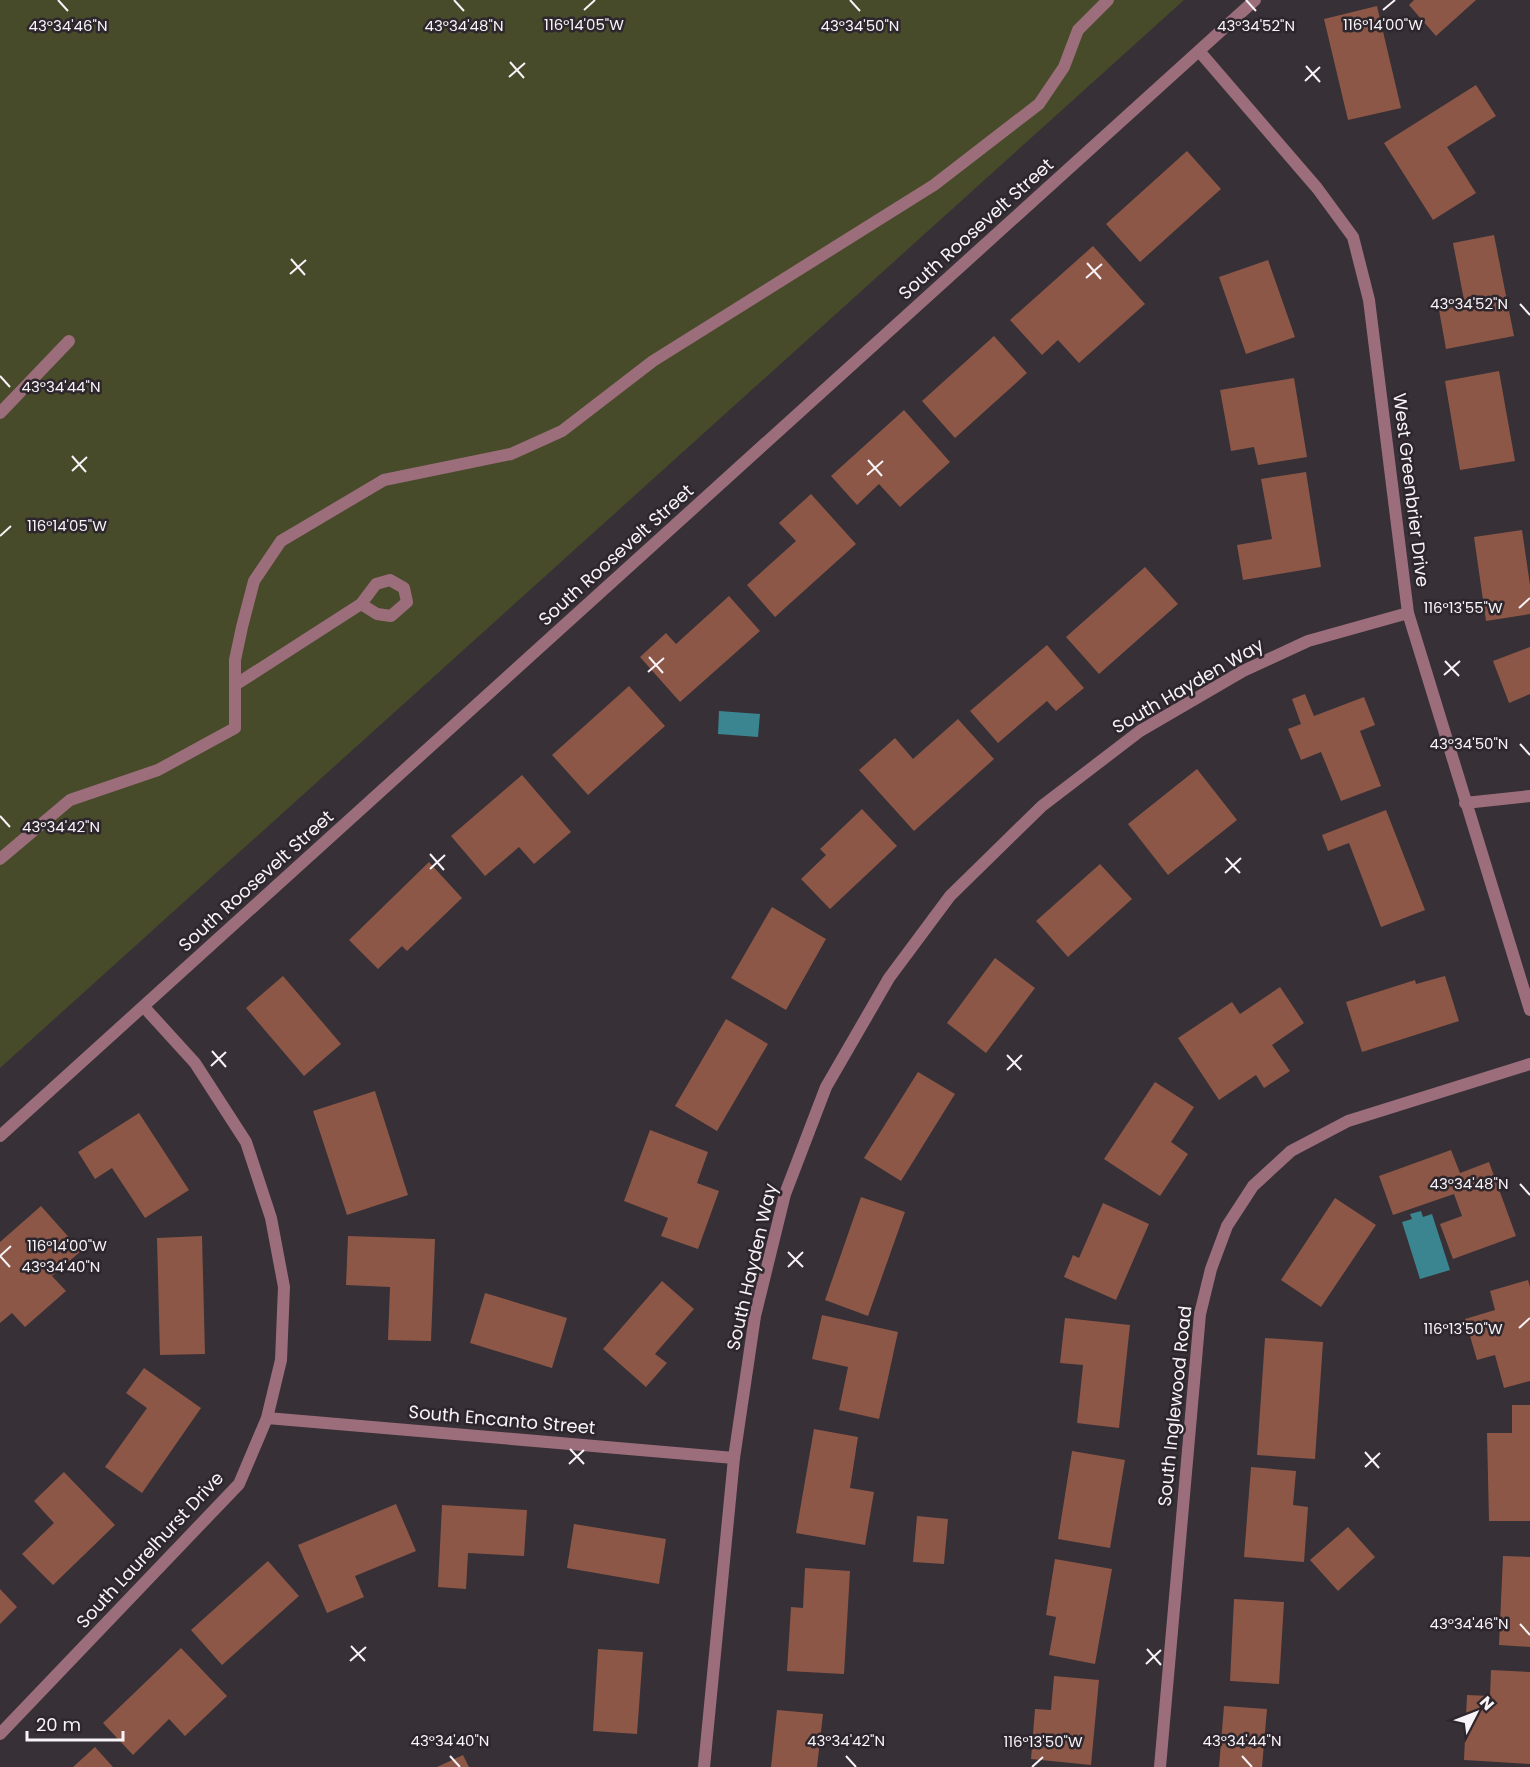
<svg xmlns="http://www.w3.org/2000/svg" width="1530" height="1767" viewBox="0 0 1530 1767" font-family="Poppins,sans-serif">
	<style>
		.green { fill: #474b2a }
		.water { fill: #3b8591 }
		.building { fill: #8c5747 }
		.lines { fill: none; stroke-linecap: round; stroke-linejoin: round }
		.service { stroke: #9c6e7b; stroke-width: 12 }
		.minor { stroke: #9c6e7b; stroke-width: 12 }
		.tertiary { stroke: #9c6e7b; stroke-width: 12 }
		.ticks { fill: none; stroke: #f7f3f7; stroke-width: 2 }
		.labels { text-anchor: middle; stroke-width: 5; stroke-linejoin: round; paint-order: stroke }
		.street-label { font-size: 18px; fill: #f7f3f7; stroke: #2d262c }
		.ticks-label { font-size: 15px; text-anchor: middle; fill: #f7f3f7; stroke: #2d262c; stroke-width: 5; stroke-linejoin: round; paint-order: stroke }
	</style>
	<rect width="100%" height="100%" fill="#373036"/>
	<path class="green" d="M0,0H1184L0,1068Z"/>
	<path class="water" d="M719,711L760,714L758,737L718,734Z
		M1421,1211L1423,1217L1432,1214L1450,1270L1420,1279L1402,1222L1412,1219L1410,1214Z"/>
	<path class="building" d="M1414,0H1476L1436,36L1409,5Z
		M1377,6L1401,108L1348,120L1324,19Z
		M1476,85L1496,116L1447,147L1476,193L1433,220L1384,143Z
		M1187,151L1221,189L1140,262L1106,224Z
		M1494,235L1514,336L1446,349L1439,310L1465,305L1453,243Z
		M1093,246L1145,304L1079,363L1058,340L1042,355L1010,320Z
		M1268,260L1295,337L1246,354L1219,277Z
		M994,336L1027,373L955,438L922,401Z
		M1499,371L1515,461L1460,470L1445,381Z
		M1294,378L1307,457L1258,465L1254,447L1231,451L1220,390Z
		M904,410L950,462L900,507L879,484L857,505L831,476Z
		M1306,472L1321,567L1243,580L1237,545L1272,539L1261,479Z
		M811,494L856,544L775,617L747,585L796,541L779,523Z
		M1522,530L1530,585V614L1486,621L1474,537Z
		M1145,567L1178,604L1099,674L1066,637Z
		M729,596L760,631L680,702L640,657L666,633L676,644Z
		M1047,645L1084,688L1056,711L1047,701L998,743L970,711Z
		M1530,647V694L1509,703L1493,661Z
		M629,686L665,726L588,795L552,755Z
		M1305,694L1314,716L1364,697L1375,725L1360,731L1381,786L1341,801L1321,752L1301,760L1288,729L1301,724L1292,699Z
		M958,719L994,759L914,831L859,770L895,738L913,759Z
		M1197,769L1237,820L1168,875L1128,824Z
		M522,775L571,832L534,864L519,847L485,876L451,836Z
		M862,809L897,846L830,909L801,879L826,855L820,849Z
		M1386,810L1425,910L1381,927L1349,843L1328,851L1322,835Z
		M429,862L462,898L407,951L402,946L378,969L349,940Z
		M1100,864L1132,899L1068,957L1036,921Z
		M772,907L826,939L786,1010L731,978Z
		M995,958L1035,988L986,1053L947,1023Z
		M283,976L341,1044L304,1076L246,1008Z
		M1445,976L1459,1021L1362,1052L1346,1002L1415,980L1416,984Z
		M1280,987L1304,1023L1272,1045L1290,1071L1264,1088L1256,1075L1219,1100L1178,1038L1232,1002L1240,1014Z
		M726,1019L768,1044L717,1131L675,1106Z
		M918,1072L955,1094L901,1181L864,1158Z
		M1155,1082L1194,1107L1171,1142L1188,1154L1160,1196L1104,1159Z
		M375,1091L408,1195L347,1215L313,1111Z
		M139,1113L189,1190L145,1218L112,1168L95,1179L78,1152Z
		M650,1130L708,1152L697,1183L719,1191L698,1249L661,1236L668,1218L624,1201Z
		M1451,1150L1460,1173L1489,1162L1516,1236L1453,1259L1440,1224L1462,1216L1454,1194L1393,1215L1379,1176Z
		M861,1197L905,1212L868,1316L825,1300Z
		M1335,1198L1376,1225L1321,1307L1281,1280Z
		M1103,1203L1149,1224L1116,1300L1064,1277L1073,1255L1079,1258Z
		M41,1206L81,1251L52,1276L66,1291L25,1327L12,1313L0,1323V1242Z
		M202,1236L205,1354L160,1355L157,1238Z
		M348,1236L435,1239L431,1341L388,1340L390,1287L346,1285Z
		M1528,1280L1530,1287V1381L1504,1388L1495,1355L1477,1360L1465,1319L1495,1310L1490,1291Z
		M662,1281L694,1309L655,1354L667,1363L646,1387L603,1349Z
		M485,1293L567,1318L552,1368L470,1343Z
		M822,1315L898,1332L879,1419L839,1410L848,1367L812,1359Z
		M1065,1318L1130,1325L1119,1428L1077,1423L1083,1365L1060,1363Z
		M1265,1338L1323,1342L1315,1459L1257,1455Z
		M144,1368L201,1408L142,1493L105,1467L147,1408L126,1393Z
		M1512,1405H1530V1521H1489L1487,1433H1512Z
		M814,1429L858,1437L850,1488L874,1492L865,1545L796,1533Z
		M1072,1451L1125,1460L1110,1548L1058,1539Z
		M1251,1467L1296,1471L1293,1505L1308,1507L1304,1562L1244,1557Z
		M64,1472L115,1525L53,1585L22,1554L54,1523L34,1501Z
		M396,1504L416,1551L355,1576L364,1597L327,1613L298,1545Z
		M442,1505L527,1510L524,1556L468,1553L466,1589L438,1587Z
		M917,1516L948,1519L944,1564L913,1562Z
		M574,1524L666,1539L659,1584L567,1568Z
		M1348,1527L1375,1557L1338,1591L1310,1560Z
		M1503,1556L1530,1557V1647L1499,1645Z
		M1055,1559L1112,1569L1095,1664L1049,1655L1056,1617L1046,1615Z
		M268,1561L299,1596L222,1665L191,1630Z
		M805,1568L850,1571L844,1674L787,1671L791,1607L803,1608Z
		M0,1589L17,1607L0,1624Z
		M1234,1599L1284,1602L1279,1684L1230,1681Z
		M181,1648L227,1696L185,1736L169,1719L133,1755L103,1723Z
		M598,1649L643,1652L637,1734L593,1731Z
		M1491,1670L1530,1672V1764L1464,1760L1467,1695L1490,1696Z
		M1054,1676L1099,1680L1091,1765L1031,1759L1035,1709L1051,1710Z
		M1224,1706L1267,1709L1262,1767H1219Z
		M777,1710L823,1714L817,1767H771Z
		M95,1747L113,1767H73Z
		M463,1755L469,1767H437Z"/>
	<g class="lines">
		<path class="service" d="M0,413L69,341
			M235,685L361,604L377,614L391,616L407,602L404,588L390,580L376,584L361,604
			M0,859L70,800L158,770L235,728V660L242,627L254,581L281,541L384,480L511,454L562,431L653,361L934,185L1039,104L1064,67L1078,30L1108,0"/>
		<path class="minor" d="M1199,51L1317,188L1353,237L1369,300L1408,613L1530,1010
			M1465,803L1530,796
			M267,1418L734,1458
			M0,1734L239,1484L267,1418L281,1360L284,1287L271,1218L246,1142L195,1063L144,1007
			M704,1767L734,1458L755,1316L785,1194L826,1087L889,978L950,896L1042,806L1140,731L1243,671L1308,641L1408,613
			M1160,1767L1200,1314L1211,1269L1227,1226L1253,1186L1291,1151L1348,1121L1530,1064"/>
		<path class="tertiary" d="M0,1136L1255,0"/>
	</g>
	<path class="ticks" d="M58,0L68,11M454,0L464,11M850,0L860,11M1246,0L1256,11M584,10L595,0M1383,10L1395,0M510,62L524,78M1306,66L1320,82M509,77L525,63M1305,81L1320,67M291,259L305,275M1087,263L1101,279M290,274L306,260M1086,278L1102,264M1520,304L1530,315M0,376L10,387M72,456L86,472M868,460L882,476M72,471L87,457M867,475L883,461M0,536L11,526M1519,608L1530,598M649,657L663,673M1445,661L1459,676M648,672L664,658M1444,675L1460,661M1520,744L1530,755M0,816L10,827M430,854L444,870M1226,858L1240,873M430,869L445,855M1225,873L1241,858M212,1051L226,1067M1007,1055L1021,1070M211,1066L226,1052M1007,1070L1022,1055M1520,1184L1530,1195M788,1252L803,1267M0,1256L11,1246M0,1256L10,1267M788,1267L803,1252M1519,1328L1530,1318M570,1449L584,1464M1365,1452L1379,1468M569,1464L584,1450M1365,1467L1380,1453M1520,1624L1530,1635M351,1646L365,1661M1147,1649L1161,1665M350,1661L366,1647M1146,1664L1161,1650M450,1756L460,1767M846,1756L856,1767M1242,1756L1252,1767M1032,1767L1043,1757"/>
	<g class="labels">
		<g class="street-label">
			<text transform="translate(976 229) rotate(-42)" y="6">South Roosevelt Street</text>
			<text transform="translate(1411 490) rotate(83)" y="6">West Greenbrier Drive</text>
			<text transform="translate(616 555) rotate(-42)" y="6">South Roosevelt Street</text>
			<text transform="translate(1188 686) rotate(-30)" y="6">South Hayden Way</text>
			<text transform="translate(256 881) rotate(-42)" y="6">South Roosevelt Street</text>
			<text transform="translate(752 1267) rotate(-77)" y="6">South Hayden Way</text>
			<text transform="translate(1175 1406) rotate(-84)" y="6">South Inglewood Road</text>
			<text transform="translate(502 1420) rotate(5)" y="6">South Encanto Street</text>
			<text transform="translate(150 1550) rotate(-47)" y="6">South Laurelhurst Drive</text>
		</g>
	</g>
	<g class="ticks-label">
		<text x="1383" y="30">116°14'00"W</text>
		<text x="584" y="30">116°14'05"W</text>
		<text x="68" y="31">43°34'46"N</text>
		<text x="464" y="31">43°34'48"N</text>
		<text x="860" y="31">43°34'50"N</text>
		<text x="1256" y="31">43°34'52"N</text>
		<text x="1469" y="309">43°34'52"N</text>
		<text x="61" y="392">43°34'44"N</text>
		<text x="67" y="531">116°14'05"W</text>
		<text x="1463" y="613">116°13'55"W</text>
		<text x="1469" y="749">43°34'50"N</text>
		<text x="61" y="832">43°34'42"N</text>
		<text x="1469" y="1189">43°34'48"N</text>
		<text x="67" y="1251">116°14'00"W</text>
		<text x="61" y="1272">43°34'40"N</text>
		<text x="1463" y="1334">116°13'50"W</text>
		<text x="1469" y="1629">43°34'46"N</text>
		<text x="450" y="1746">43°34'40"N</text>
		<text x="846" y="1746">43°34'42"N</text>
		<text x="1242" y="1746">43°34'44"N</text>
		<text x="1043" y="1747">116°13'50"W</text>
	</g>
	<g transform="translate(1476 1713) rotate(48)" stroke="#2d262c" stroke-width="4.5" paint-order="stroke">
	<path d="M0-4.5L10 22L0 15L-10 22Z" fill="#f7f3f7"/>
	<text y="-9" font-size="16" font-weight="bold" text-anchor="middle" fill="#f7f3f7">N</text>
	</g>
	<path d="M27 1731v9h96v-9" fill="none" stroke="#f7f3f7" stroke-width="3"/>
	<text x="36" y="1731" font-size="18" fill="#f7f3f7" stroke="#2d262c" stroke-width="4.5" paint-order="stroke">20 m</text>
</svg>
